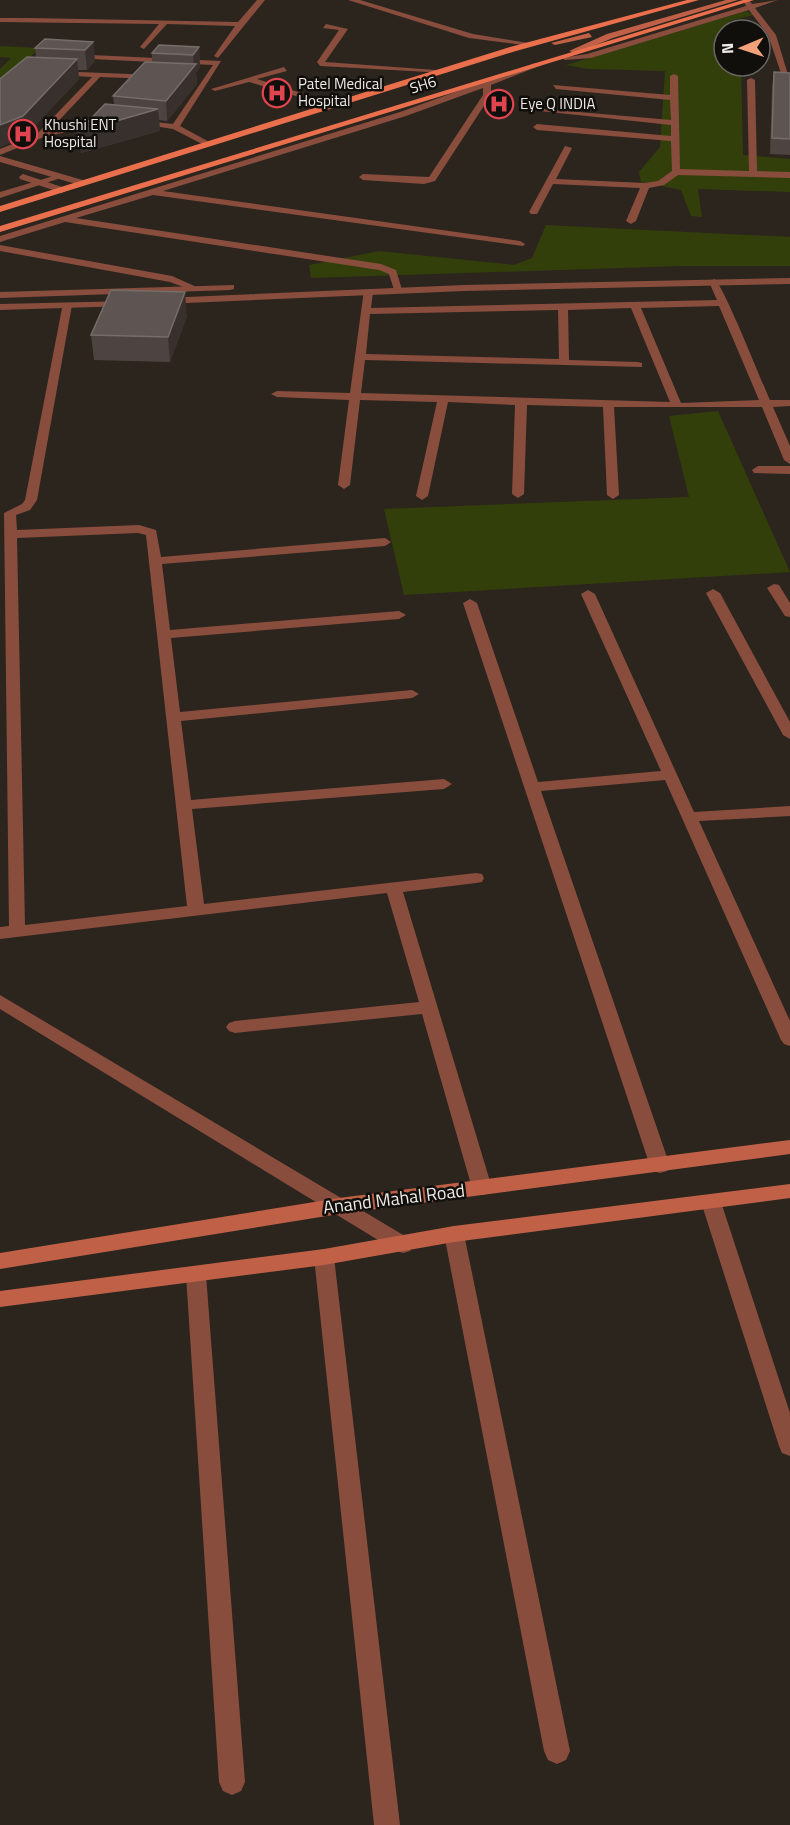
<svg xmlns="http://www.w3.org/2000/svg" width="790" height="1825" viewBox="0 0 790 1825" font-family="'Titillium Web',sans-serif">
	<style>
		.green { fill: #333f0a }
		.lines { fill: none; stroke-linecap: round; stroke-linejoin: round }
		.minor { fill: #894d3d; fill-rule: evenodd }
		.tertiary { fill: #894d3d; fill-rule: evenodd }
		.secondary { fill: #c06147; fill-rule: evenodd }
		.primary { fill: #ea6f4d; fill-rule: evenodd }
		.wall { fill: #4d4441 }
		.shaded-wall { fill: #38302c }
		.building { fill: #5e5553; stroke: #756d6a; stroke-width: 1.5 }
		.labels { text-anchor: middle; stroke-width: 5; stroke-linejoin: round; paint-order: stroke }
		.far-poi-label { font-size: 15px; fill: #eeeae5; stroke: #110f0c; text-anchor: start }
		.far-street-label { font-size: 15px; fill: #eeeae5; stroke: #110f0c }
		.street-label { font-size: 18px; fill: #eeeae5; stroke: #110f0c }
	</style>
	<rect width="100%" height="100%" fill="#2b251e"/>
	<path class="green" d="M746,11L754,15L729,21L732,30H724V66H741L743,155L790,159V192L698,189L702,217L691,216L681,190L641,182L639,172L660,147L665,71L588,69L566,65Z
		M0,46L39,48L0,89V69L11,58L0,57Z
		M546,225L790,237V266H682L311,278L309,265L379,251L514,265L532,258Z
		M718,411L790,572L404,595L384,509L689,497L669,416Z"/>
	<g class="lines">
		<path class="minor" d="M257,0H265L218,58L214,56L235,26L167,24L144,49L140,47L159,24L0,22V18H30L238,22Z
			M743,0H749L752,4L778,0L755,8L776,35L789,78L782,76L768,35L749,10L591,58L565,60L561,58L587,54L746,6Z
			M326,24L348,29L325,62L450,71L446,73L320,66L317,62L339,30L323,28Z
			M69,54L221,61L180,126L213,144L206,146L173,129L133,123L137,120L173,124L213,65L72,58Z
			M535,63L542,65L491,85V95L435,181L424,184L363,180L359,177L363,174L429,177L483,95V88L406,116L163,191L520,241L525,244L523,246L153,195L76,218L381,264L396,270L403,293H395L389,274L379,270L65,222L0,242V236L400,112Z
			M284,67L287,71L257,79L336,104V108L249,82L215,91L211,89Z
			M54,71L154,75L158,77L154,79L100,77L49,131L108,118L111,122L44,137L0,155V149L37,134L92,77L57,75Z
			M674,74L678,76L680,169L749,171L747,80L751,78L755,80L757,171L790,172V178L678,175L664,185L649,188L636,221L631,224L626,221L640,188L553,184L537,214H531L529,212L565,146L572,148L556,179L645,183L658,181L672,171L671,141L537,130L533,127L537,124L671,136V125L540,111L544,109L671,120L670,100L556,89L553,85L670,95V76Z
			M57,175L64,177L0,198V192Z
			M0,245L172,276L199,288L194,291L170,282L0,251Z
			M714,279C723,283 762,383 770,400H790V406L773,407L790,446V464L784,460L762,407H614L619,495L613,499L607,495L603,407L527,405L524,494L518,498L512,494L515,405L448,402L428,496L422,500L416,496L437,402L360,400L350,485L344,489L338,485L349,400L277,397L271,394L277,391L350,393L364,290L373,292L371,308L717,300L709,282ZM719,306L759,400L681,403L641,308ZM631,308L670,402L361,393L365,360L642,367V363L638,362L569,360L568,310ZM558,310L559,359L366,354L370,314Z
			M63,303L72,305L37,500L30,510L16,515L17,530L139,525L156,530L161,557L385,538L391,542L385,546L162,564L170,630L399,611L406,615L399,619L171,638L180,712L412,690L419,694L412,698L181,721L191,800L444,779L452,784L444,789L192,809L204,904L476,873L482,874L484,878L482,882L476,883L403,892L492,1188L489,1193L482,1195L475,1193L472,1188L422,1014L235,1033L229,1031L226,1027L229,1023L235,1021L419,1002L387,893L0,939V927L9,926L4,513L22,504L25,500ZM138,533L146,535L187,906L25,925L17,538Z
			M758,466H790V474L754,473L752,470Z
			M774,584L779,585L790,603V617L785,616L767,588Z
			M713,589L720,593L790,722V739L783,735L706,593Z
			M588,590L595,594L694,812L790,806V816L699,821L790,1021V1046L784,1044L781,1040L665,780L541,791L670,1166L667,1171L660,1173L653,1171L650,1166L463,603L470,599L477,603L538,782L661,771L581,594Z
			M0,995L410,1239L413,1245L410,1251L403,1253L396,1251L0,1009Z
			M711,1194L718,1197L721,1202L790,1413V1456L782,1453L779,1446L701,1202L704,1197Z
			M454,1226L461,1228L464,1234L570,1751L566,1760L557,1764L548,1760L544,1751L444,1234L447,1228Z
			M324,1249L331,1251L334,1257L400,1825H374L314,1257L317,1251Z
			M196,1267L203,1269L206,1275L245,1782L241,1791L232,1795L223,1791L219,1782L186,1275L189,1269Z"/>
		<path class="tertiary" d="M348,0H360L473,34L535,44L531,46L469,38Z
			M0,156L86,181L87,183L83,186L0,162Z
			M23,174L65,188L67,190L62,193L20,179L19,177Z
			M790,278V284L464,291L164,304L159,301L164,298L464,285Z
			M234,285V289L230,290L0,298V292Z
			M131,301V305L127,306L0,310V304Z"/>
		<path class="secondary" d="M726,0H738L613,38L576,53L569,51L607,34Z
			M589,33L592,37L555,45L551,43Z
			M790,1140V1154L339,1214L0,1269V1253L339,1198Z
			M790,1184V1198L454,1242L324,1265L0,1307V1291L324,1249L454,1226Z"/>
		<path class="primary" d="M687,0H699L516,51L0,212V206L510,47Z
			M743,0H754L0,232V226Z"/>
	</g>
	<path class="wall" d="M93,42L95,61L87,70H78L79,79L25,136L0,147V79L36,57L35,48Z
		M199,47L200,67L196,72L197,84L167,121L159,120L160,130L159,131L81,153L78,132L114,105L113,96L152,62V53Z
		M774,72L790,73V155L770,154L772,87Z
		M187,316L170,362L94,360L91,335Z"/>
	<path class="shaded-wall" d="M93,42L95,61L87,70L85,50Z
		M199,47L200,67L196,72L197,84L167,121L166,101L194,67L193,55Z
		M77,59L79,79L25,136L0,147V125Z
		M158,109L160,130L159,131L81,153L78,132Z
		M185,292L187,316L170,362L168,337Z"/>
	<path class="building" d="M45,39L93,42L85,50L35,48Z
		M159,45L199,47L193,55L152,53Z
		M27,57L77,59L23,116L0,125V79Z
		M145,62L196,64L166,101L113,96Z
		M774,72L790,73V139L772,138Z
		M105,104L158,109L78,132Z
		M111,290L185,292L168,337L91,335Z"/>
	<defs>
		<g id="hospital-ring" transform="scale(1.5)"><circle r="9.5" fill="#110f0c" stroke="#e0444e" stroke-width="1.5"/><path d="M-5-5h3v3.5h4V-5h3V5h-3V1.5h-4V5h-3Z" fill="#e0444e"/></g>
	</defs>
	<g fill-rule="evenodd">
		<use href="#hospital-ring" x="277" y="93"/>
		<use href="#hospital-ring" x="499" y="104"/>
		<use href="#hospital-ring" x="23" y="134"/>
	</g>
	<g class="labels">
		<g class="far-poi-label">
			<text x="298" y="89">Patel Medical<tspan x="298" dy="17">Hospital</tspan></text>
			<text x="520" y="109">Eye Q INDIA</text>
			<text x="44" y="130">Khushi ENT<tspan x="44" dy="17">Hospital</tspan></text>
		</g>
		<g class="far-street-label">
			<text transform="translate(423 85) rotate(-17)" y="5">SH6</text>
		</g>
		<g class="street-label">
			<text transform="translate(394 1199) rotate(-7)" y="6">Anand Mahal Road</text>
		</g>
	</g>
	<g transform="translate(742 48) rotate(268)"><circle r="28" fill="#110f0c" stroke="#696763" stroke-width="1.5"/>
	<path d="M0-4.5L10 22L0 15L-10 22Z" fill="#f1a27b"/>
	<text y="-9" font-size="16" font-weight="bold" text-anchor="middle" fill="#eeeae5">N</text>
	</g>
</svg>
